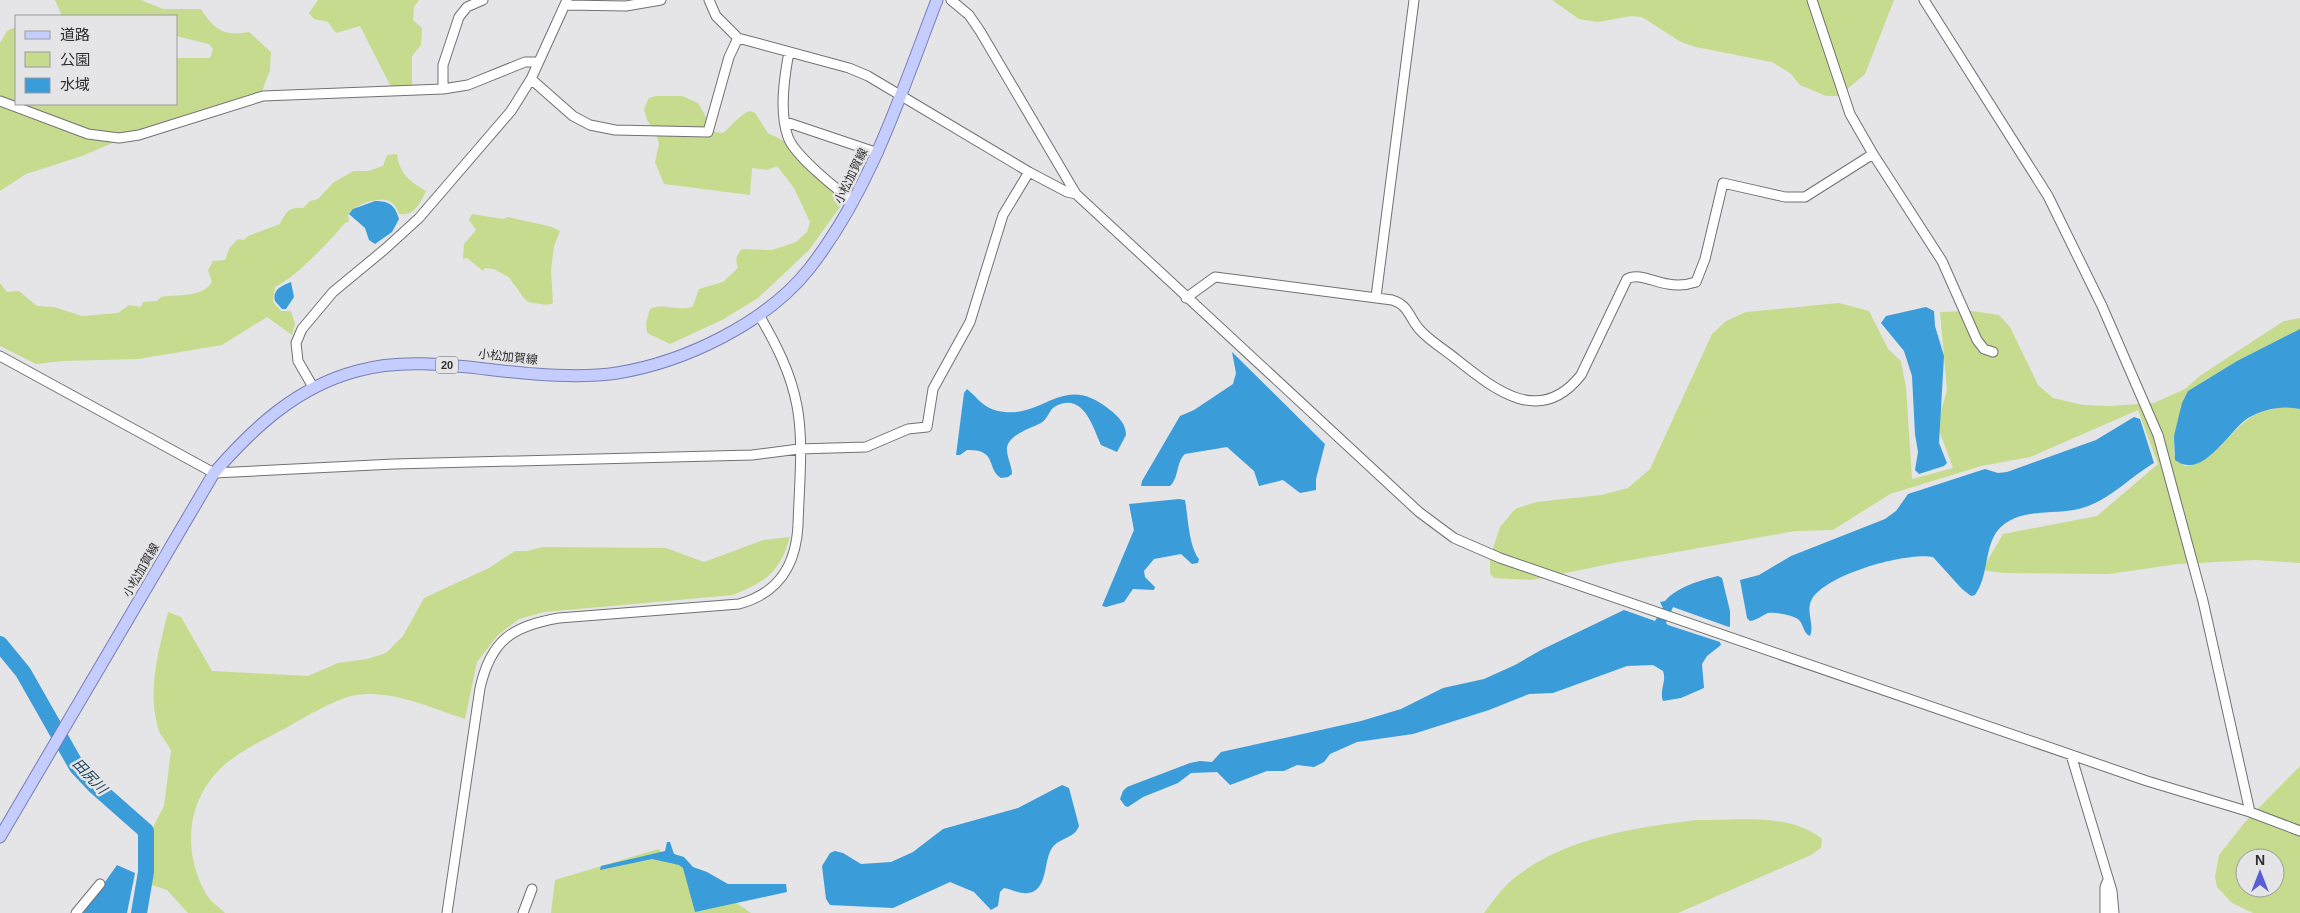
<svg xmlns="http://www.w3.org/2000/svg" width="2300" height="913" viewBox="0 0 2300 913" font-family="Helvetica,'Noto Sans JP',sans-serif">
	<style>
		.green { fill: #c6db8d; fill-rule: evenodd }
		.water { fill: #3a9cd9 }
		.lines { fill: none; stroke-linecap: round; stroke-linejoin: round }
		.river { stroke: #3a9cd9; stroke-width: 16 }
		.minor-casing { stroke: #717073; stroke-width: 11 }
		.major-casing { stroke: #767fb4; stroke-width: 13 }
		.minor { stroke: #fff; stroke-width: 9 }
		.major { stroke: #c4cdfd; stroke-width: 11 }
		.labels { text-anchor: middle; stroke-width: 5; stroke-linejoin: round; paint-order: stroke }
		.shield { fill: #e5e4e7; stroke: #666566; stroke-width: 1 }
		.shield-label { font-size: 11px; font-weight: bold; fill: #2f2e2f }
		.street-label { font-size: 12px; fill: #2f2e2f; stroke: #e5e4e7 }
		.water-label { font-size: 14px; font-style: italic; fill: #1e455f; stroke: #e5e4e7 }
	</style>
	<rect width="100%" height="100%" fill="#e5e4e7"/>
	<path class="green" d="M55,0H141L163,9H201C215,31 224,36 249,32L271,52L270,70L262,91L159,123L82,156L26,174L0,191V43L7,31L16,27V104H176V58H210L213,49L209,44L176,36V16H62Z
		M318,0H419L414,7L413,20L422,28L421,45L412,56V85L391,87L360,26L336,33L328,22L314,19L309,13Z
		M1552,0H1894L1865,74L1839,96H1826L1800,85L1790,73L1772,62L1696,47L1681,42L1642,17L1631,16L1598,22L1579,19Z
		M656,96H682L698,103L715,132L723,133C732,126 740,114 750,111L755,113L768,133L784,141L836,192L842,204L809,250L758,298L722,320L670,344L647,333L646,323L650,309C665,302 679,313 693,306L699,289L723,282L738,268C735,260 736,255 742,249L772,250L796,242L807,232L810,222L794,188L777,166L767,170L752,168L750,195L664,184L655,162L659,144L656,132L647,120L644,109L649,98Z
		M397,154C399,173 410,182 426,191C420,203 414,217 399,214C396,207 393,201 385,200C375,198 353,205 348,215L349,222L345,223C329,242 296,277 275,287L273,302L281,311H291L295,324L292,335L267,317L222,345L138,359L62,361L36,364L0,346V283L7,292L19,291L37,306L54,307L82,316L118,313L129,305L141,307L143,302L157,301L161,297C177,294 203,298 212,282L208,270L213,261L225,260L230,247L238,239L244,240L248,236L280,224C285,213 289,206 303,208L310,201L318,199L334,182L354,171H368L383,166L387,155Z
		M472,214L503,219L508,217L552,227L560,231L554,246L551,270L553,303C549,305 546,305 541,304C526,302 527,303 519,291C516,286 513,285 510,278L494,269L485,268L483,271L467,258L463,259L464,244L476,230L469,220Z
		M1839,303L1869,311L1888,349L1901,361L1906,388L1912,479L1953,468L1937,425L1947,390L1940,312L1972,311L1999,315L2010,327L2038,385L2053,398L2083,405L2109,406L2154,403L2185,389L2201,375L2284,321L2300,318V329L2237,361L2188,391L2174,437V455L2184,466C2230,463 2233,397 2300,409V563L2255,560L2178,564L2109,574L2003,573L1982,570L2003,534L2097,516L2158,464L2138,410L2030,457L1981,466L1890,494L1833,530L1795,531L1614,563L1532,580L1494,578L1490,573V558L1500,527L1515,509L1536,502L1601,495L1628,488L1650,469L1712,334L1726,321L1746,312Z
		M790,537C779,574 766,581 733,595L544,612L519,619L498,635L477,662L465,719C428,707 389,688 351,696C334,700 301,719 286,728C267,738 246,748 229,761C188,793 180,848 206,894C210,901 219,907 225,913H188L167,890L149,884L151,831L164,806L171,751C168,742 160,737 158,728C147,688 159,650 168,612L181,617L212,671L308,676L338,663L367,659L386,653L403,636L424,598L489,568L515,551H527L543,547L666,548L704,562L763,540Z
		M2300,766V913H2253L2232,903L2217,887L2215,877L2219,855L2245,822ZM2245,858H2275V888H2245Z
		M1697,820C1736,821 1790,812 1822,839L1821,848L1811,855L1678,913H1484C1494,900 1504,885 1517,876C1565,838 1638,827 1697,820Z
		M658,849L751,913H551L555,880Z"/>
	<path class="water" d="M375,201C389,201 395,205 399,219L392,232L375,244L369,240L365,228L349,214L353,209Z
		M291,282L294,297L286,309H282L275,301C272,289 282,286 291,282Z
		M1926,307L1934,311L1935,326L1944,356L1939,443L1947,463L1944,466L1919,474L1915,470L1918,452L1915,434L1912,376L1904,351L1881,323L1886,316Z
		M2300,329V409C2282,405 2264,409 2248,418C2228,431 2203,481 2175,460L2174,436L2182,403L2188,391L2237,361Z
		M1232,352L1325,444L1316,479V490L1300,493L1283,480L1259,486L1254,471L1227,447L1185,454C1176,462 1179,478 1170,486H1141L1142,481L1180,416L1194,410L1233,384L1236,373Z
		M967,389C978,398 983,408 998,411C1044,421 1062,370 1110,410C1118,416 1126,424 1126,435L1117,452L1101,445C1093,428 1084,392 1056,406C1049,409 1048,419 1041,423C1031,428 1014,433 1008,444C1004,452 1012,465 1012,474L1008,477L1001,478C986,469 998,449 967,450L960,455H956L964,393Z
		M2134,417L2140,419L2154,463C2131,476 2109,501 2082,508C2056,516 2019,506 1998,530C1984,547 1989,576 1975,595L1971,596L1962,589L1933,557C1906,552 1827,574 1812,599C1805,611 1815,624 1810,636C1803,633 1804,625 1799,620C1794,615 1775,612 1768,613C1762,615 1758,620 1750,621L1747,618L1740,580L1759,575L1791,556L1885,519L1896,511L1908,494L1985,469L1998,473L2007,472L2096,440Z
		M1179,499L1185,500C1188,517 1189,547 1199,559L1198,563L1192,564L1181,554L1154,559L1144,571L1145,577L1155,587L1154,590L1133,589L1124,602L1106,607L1102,606L1134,530L1129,504Z
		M1718,576L1722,578L1730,611V626L1729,627L1673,607L1666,623L1668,625L1720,642L1721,645L1707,656L1702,664L1704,688L1681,698L1663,701C1659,689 1667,682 1663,671L1653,665L1627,666L1553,693L1529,694L1489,710L1413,734L1357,742L1330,754L1324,762L1314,767L1297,765L1284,771H1267L1230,785L1217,772L1191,773L1178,783L1143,797L1128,807L1125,806L1120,799L1123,791L1127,787L1190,763L1200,761L1212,762L1221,752L1361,721L1401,709L1443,688L1484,679L1515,665L1541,650L1624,610L1655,621L1663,608L1660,602L1665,601C1677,587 1701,580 1718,576Z
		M1062,785L1069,788L1079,826C1074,839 1060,837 1052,848C1043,860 1049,896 1023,893C1016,892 1010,889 1004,888L1000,892L998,906L991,910L974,892L950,882L893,908L830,905L826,899L822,866L830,853L835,851L843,853L861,864L891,862L913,852L943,829L1018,808Z
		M667,842H670L674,854L684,857L693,867L707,872L728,884H786L787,892L695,912L683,868L679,865L652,859L600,870L601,866L665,851Z
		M117,865L135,873L127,913H83Z"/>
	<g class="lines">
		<path class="river" d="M0,644L23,672L77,767L95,786L146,831V872L139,913"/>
		<g class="minor-casing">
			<path id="minor" d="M709,0L716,16L738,38L849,68L868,76L1029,172L1067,192L1076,194
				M951,0L969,15L980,31L1076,194L1419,512L1454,538L1500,558L2147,781L2250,812L2300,831
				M1812,0L1850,114L1873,154L1942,261L1977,340L1984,349L1993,352
				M1924,0L2048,196L2102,306L2158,435L2203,601L2250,812
				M566,5L626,6L661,0
				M789,52C784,78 779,112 788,137C794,155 838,191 854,201
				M531,79L573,116L590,125L615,130L708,132L729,57L738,38
				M443,89V65L459,17L467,7L483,0
				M0,101L88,134L119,138L139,135L263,96L443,89L468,85L525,62H537
				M786,122L878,153
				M1376,297L1414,0
				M1186,298L1215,277L1392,300C1409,305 1409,318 1420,330C1431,342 1444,349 1456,359C1495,390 1540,427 1581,375L1627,279C1638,272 1656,283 1668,284C1678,286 1687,285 1696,282L1705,259L1723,183L1785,197H1805L1873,154
				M0,356L214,473L394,464L752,455L799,449L866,447L908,429L927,427L933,389L970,322L1003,215L1029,172
				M313,387L298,361L296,343L302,329L333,292L385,249L419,218L511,111L531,79L567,0
				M2071,755L2112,891L2114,913
				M76,913L100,884
				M447,913L480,688C491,640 512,626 559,618L739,604C779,593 796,565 798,525C799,488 804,442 797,406C791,373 776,344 759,315
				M523,913L532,889
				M2105,913V887L2108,880"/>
		</g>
		<g class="major-casing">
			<path id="major" d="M0,837L214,473C254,427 297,387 357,371C414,355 477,370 535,374C561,376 591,377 617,373C685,362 766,323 809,269C871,190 901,93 937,0"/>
		</g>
		<use href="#minor" class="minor"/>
		<use href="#major" class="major"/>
	</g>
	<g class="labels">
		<rect class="shield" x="436" y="356.5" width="22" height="17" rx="4"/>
		<g class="shield-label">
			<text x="447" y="369">20</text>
		</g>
		<g class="street-label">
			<text transform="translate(851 176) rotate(-64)" y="4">小松加賀線</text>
			<text transform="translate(508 357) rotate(6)" y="4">小松加賀線</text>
			<text transform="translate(141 570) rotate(-60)" y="4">小松加賀線</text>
		</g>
		<g class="water-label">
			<text transform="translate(90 776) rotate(46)" y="5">田尻川</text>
		</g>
	</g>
	<rect x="15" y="15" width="162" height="90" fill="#e5e4e7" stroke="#9c9b9d"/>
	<rect x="25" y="31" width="25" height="8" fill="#c4cdfd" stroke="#9c9b9d"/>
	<text x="60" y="40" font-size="15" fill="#2f2e2f">道路</text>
	<rect x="25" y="52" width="25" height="15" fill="#c6db8d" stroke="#9c9b9d"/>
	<text x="60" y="65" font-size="15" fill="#2f2e2f">公園</text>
	<rect x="25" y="78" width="25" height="15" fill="#3a9cd9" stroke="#9c9b9d"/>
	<text x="60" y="90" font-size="15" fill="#2f2e2f">水域</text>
	<g transform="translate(2260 873)"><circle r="24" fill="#e5e4e7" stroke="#9c9b9d"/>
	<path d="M0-4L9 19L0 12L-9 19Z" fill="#595ed6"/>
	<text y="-8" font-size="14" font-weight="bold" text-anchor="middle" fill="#2f2e2f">N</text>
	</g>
</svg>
